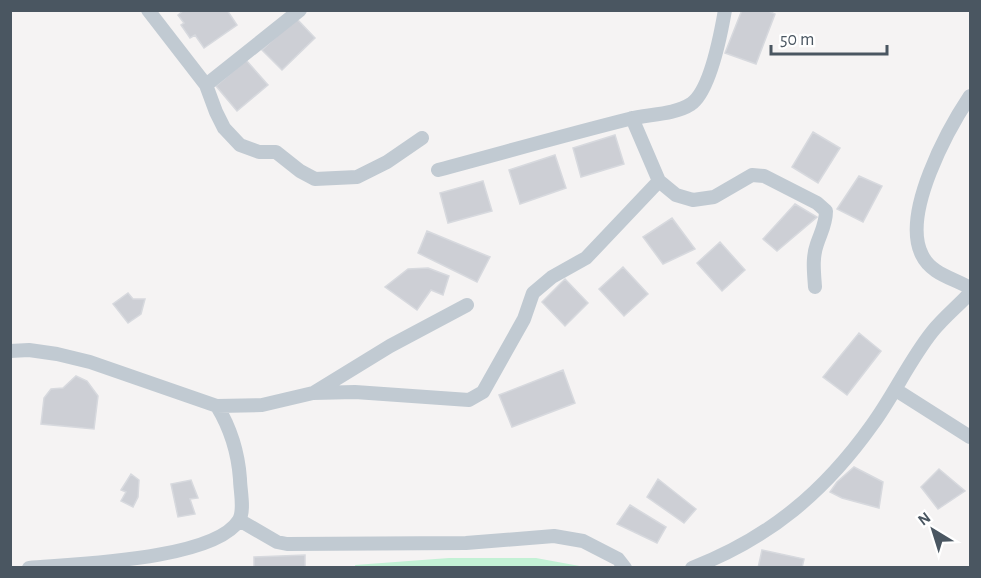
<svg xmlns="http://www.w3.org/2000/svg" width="981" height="578" viewBox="0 0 981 578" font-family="'Alegreya Sans',sans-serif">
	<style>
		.green { fill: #c3f1d5 }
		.building { fill: #cdcfd5; stroke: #d7d9de; stroke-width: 1.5 }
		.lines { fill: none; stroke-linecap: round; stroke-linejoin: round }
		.street { stroke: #c1cad2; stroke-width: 14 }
	</style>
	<rect width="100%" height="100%" fill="#f5f3f3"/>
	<path class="green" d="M449,558H536L585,567L356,568L355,565Z"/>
	<path class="building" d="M184,10H227L237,25L204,48L195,35L190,38L181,25L184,23L178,15Z
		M742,10H767L775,14L756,64L725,53Z
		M296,18L315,38L282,70L262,50Z
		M246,60L268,85L237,111L216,86Z
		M813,132L840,148L818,183L792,167Z
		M615,135L624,164L581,177L573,148Z
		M555,155L566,188L520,204L509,170Z
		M859,176L882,186L863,222L837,209Z
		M483,181L492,211L448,223L440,193Z
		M795,204L817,217L777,251L763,239Z
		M672,218L695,249L663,264L643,237Z
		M427,231L490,257L477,282L418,253Z
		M720,242L745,270L722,291L697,263Z
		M623,267L648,294L624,316L599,289Z
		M428,268L449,276L443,295L431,290L417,310L385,287L408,269Z
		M565,279L588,303L565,326L542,302Z
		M128,293L133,299H145L141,314L128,323L113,304Z
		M859,333L881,351L847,395L823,377Z
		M563,370L575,403L512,427L499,395Z
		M76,376L87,381L98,396L94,429L41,424L44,398L51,389L63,388Z
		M854,467L883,482L879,508L842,498L830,492L837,482Z
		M939,469L965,491L938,509L921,487Z
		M131,474L139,480L138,497L133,507L121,501L126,492L121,490Z
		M658,479L696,509L684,523L647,497Z
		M191,480L198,498L190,499L195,514L178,517L171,484Z
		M630,505L666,527L657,543L617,524Z
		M762,550L804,559L802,568H758Z
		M305,555V568H254V557Z"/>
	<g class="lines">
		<path class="street" d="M148,10L206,85L216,112L224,128L240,145L259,152H276L300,171L315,179L357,177L387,162L422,138
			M206,85L300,10
			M970,96C948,129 901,214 922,255C931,274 953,278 970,288
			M632,118L659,181L676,195L693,200L714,197L752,175L764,176L817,203L826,211C826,224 821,232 817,244C812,258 814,272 815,287
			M438,170C502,153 565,135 629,119C648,114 674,115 691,104C710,91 721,33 725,10
			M10,351L29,350L57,354L90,362L217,406L262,405L313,393L355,392L469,400L483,392L524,319L533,293L552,277L586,258L659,181
			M896,390L970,437
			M315,392L390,346L467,305
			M239,520L277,542L287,544L466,543L554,536L583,541L618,559L625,568
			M29,568C74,564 215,560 239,520C245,510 240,490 240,479C238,451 231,429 217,406
			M692,568C770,538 825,491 872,425C894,395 909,361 932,332C943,318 958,306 970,293"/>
	</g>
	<rect width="981" height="578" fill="none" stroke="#4a5661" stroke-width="24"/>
	<g transform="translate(933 530) rotate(322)" stroke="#ffffff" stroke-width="4.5" paint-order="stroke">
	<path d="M0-4.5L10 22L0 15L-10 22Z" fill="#4a5661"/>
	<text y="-9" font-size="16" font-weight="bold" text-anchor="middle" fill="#4a5661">N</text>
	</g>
	<path d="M771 45v9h116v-9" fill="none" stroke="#4a5661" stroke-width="3"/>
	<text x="780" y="45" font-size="18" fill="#4a5661" stroke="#ffffff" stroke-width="4.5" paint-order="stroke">50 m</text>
</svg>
